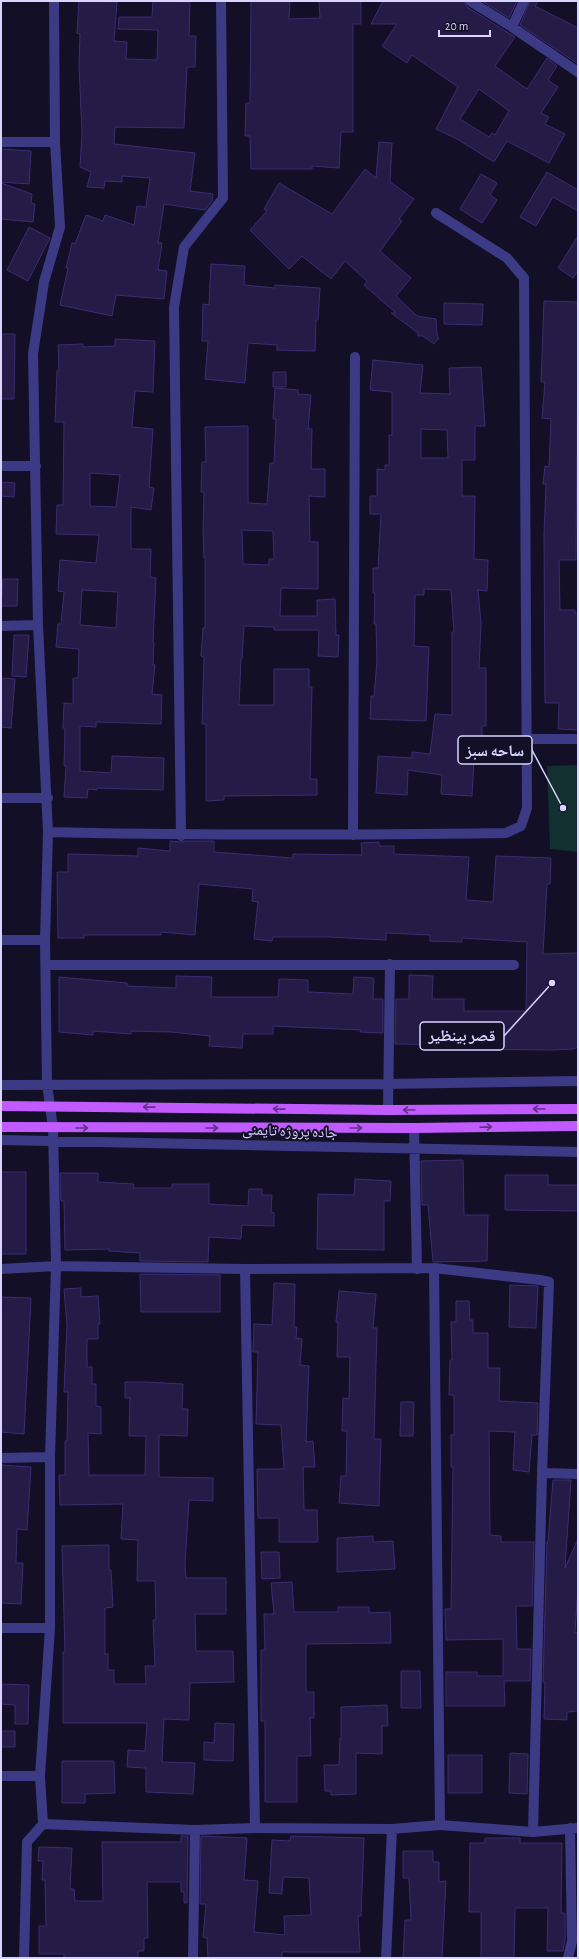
<svg xmlns="http://www.w3.org/2000/svg" width="579" height="1959" viewBox="0 0 579 1959" font-family="'Alegreya Sans','Noto Naskh Arabic',sans-serif">
	<style>
		.green { fill: #12302f }
		.building { fill: #241b47; stroke: #3b2d73; fill-rule: evenodd }
		.lines { fill: none; stroke-linecap: round; stroke-linejoin: round }
		.minor { stroke: #3d3a85; stroke-width: 10 }
		.major { stroke: #c25bff; stroke-width: 10 }
		.oneway { stroke: #623188 }
		.labels { text-anchor: middle; stroke-width: 4; stroke-linejoin: round; paint-order: stroke }
		.street-label { font-size: 15px; fill: #d9d4ff; stroke: #130f26 }
		.leader { fill: none; stroke: #d9d4ff; stroke-width: 1.5 }
		.callout-dot { fill: #d9d4ff; stroke: #130f26; stroke-width: 1.5 }
		.callout { fill: #130f26; stroke: #d9d4ff; stroke-width: 1.5 }
		.callout-label { font-size: 16px; text-anchor: middle; font-weight: bold; fill: #d9d4ff }
	</style>
	<rect width="100%" height="100%" fill="#130f26"/>
	<path class="green" d="M578,765V852L550,849L547,766Z"/>
	<path class="building" d="M79,1L117,2L114,41L127,42L126,59L157,60L158,30L118,29L119,17H152L153,1L190,2L189,36H196L195,67H187L184,128L115,127L114,144L195,153L190,191L213,194L212,201L205,210L164,204L158,243H162L158,270L167,271L164,299L116,295L112,316L60,305L68,268H66L72,243L75,244L86,215L103,221L105,215L134,225L137,206L146,207L150,178L122,176V182L105,181L104,188L87,187L91,172L80,167L82,132L79,66L80,34L77,33Z
		M251,1H290L289,19L320,18L319,1H361V24H353V132H341L339,168L312,166V169H251L250,136H245L246,103H250Z
		M383,1H464L467,7L515,37L495,66L527,89L547,58L557,66L548,80L558,87L541,113L549,117L545,124L565,134L549,163L507,141L494,162L457,139L436,129L458,87L412,55L407,63L382,46L397,24H371ZM479,89L509,111L495,135L492,133L489,137L460,119Z
		M482,1H517L509,18Z
		M530,1H538L535,6L578,28V64L520,25Z
		M379,142L392,143L390,182L414,199L399,219L402,221L380,251L411,278L396,296L417,316L436,319L437,335L439,338L434,344L423,336H418V333L391,313H396L364,285L367,281L345,261L331,279L302,256L289,269L250,230L267,211L264,209L279,183L332,214L365,169L376,178Z
		M1,149L31,151L29,184L1,182Z
		M547,172L578,190V211L553,197L536,226L520,217Z
		M481,174L497,183L490,195L497,200L482,223L460,209Z
		M1,183L32,194L31,203L35,204L33,222L1,219Z
		M29,227L50,238L28,281L7,270Z
		M578,236V271L573,278L558,268Z
		M211,264L245,266L244,285L275,288V285L320,288L318,320H316L315,351L277,350V345L248,343L245,383L205,379L208,341H202L203,304L209,305Z
		M544,301L577,302L578,315L576,560H559L560,610H575V613H578V730L558,729L559,703H545L544,534L546,484H543L545,466L549,467L551,419L542,418L545,382H541Z
		M444,303L483,304L482,325L444,324Z
		M1,334H15L14,399H1Z
		M115,339L155,341L153,392L135,391L132,427L153,429L149,487L154,488L151,510L131,507V549H151L150,577L156,578L153,642H154L153,665H155L152,694L162,695L161,724L96,722V727L80,726V771L111,773L112,756L164,758L163,790L97,788V790L88,789L87,798L64,797L66,766H64L65,728H63L64,703L73,704V678H78L79,649L56,647L58,624H61L64,592L58,591L60,560L96,563L99,535L56,534L57,505H63L64,422H55L57,371H59L58,345L83,344V347L115,346ZM90,473L120,475L116,507L90,506ZM82,590L118,592L116,628L80,625Z
		M373,360L423,365L420,393L450,394L449,368L481,367L485,426H475V460H462V496H475L474,559L488,560L487,591L478,590L481,624L479,668H486V726H482V759H474L472,796L441,794L442,775L408,770L407,795L376,793L378,756L412,758V752L430,754L435,714L452,715V632H454L451,590L424,589V595H415L414,646L429,647L426,721L370,719L371,696H374L377,661L376,624H374L375,593H373V568H378L381,514H370V496H377V469L385,470V465H389V435H392V392L370,390ZM421,429L447,430L448,458H421Z
		M273,372H286V387H273Z
		M275,388L298,390V394L311,395L308,429H312L311,469H325V497L309,496L310,542H318V589L281,588L280,616H317V600L335,599L336,635H339L338,657L318,656L319,630H274V627L244,626L242,659H241L239,705H274V669H309V687H312L310,779H317V795L224,796V800L206,801V724H202L204,657L201,656L203,628H205V558H204L203,531L204,492H201L202,462H206L205,427L248,426V503L267,504L270,463H274L276,419H273ZM242,530L273,531L274,559H269V565L243,564Z
		M1,482L15,483L14,497L1,496Z
		M3,579H18L17,606H1Z
		M14,635H29L26,677L12,676Z
		M1,678L15,679L11,728L1,727Z
		M170,841L181,842L185,841H214V852L293,858V854L362,855L361,843L379,842V846H394V854L469,857L466,900L493,902L496,856L551,858L550,884H547L543,954L578,953V1047L573,1049L551,1050L470,1049V1045L395,1044L396,999H409V975L433,976L432,999H464V1011H526L527,942L462,938V942L430,941V935L386,933V940L329,937H273L272,941L254,939L258,902L252,901L253,889L199,884L195,935L161,932V935H84V938H58L57,872H68V854L138,856V848L170,851Z
		M176,976L212,977L211,997H278L279,979L308,980V992L353,994L354,977L374,978L373,999H383V1033L360,1032L361,1030L273,1026V1034H243L242,1048L209,1046L210,1036L171,1032L131,1031V1034L93,1031V1035L59,1032V977L127,983V986L176,988Z
		M463,1160L464,1215H488L487,1261L433,1262L428,1205H422L421,1161Z
		M1,1172H26V1254H1Z
		M60,1173H98V1182L134,1184L133,1188H172V1184H209V1204L248,1206L249,1189H262V1195H272L271,1212L274,1213V1226L242,1225L241,1239L209,1237L208,1262L140,1261V1253L109,1251V1249L65,1250L64,1201H61Z
		M505,1175H548V1185H578V1211L505,1210Z
		M355,1179L391,1181L390,1201H384V1250L317,1249L318,1194L354,1195Z
		M140,1274L220,1275V1312H141Z
		M274,1283L295,1284L294,1327H297L296,1338L302,1339L300,1365L309,1366L306,1442L313,1441L315,1467H303L304,1510H317L318,1542H279V1518H258L257,1469H284L281,1425L256,1424L258,1352H253L254,1324L272,1325Z
		M510,1285L538,1286L536,1328L509,1327Z
		M81,1288V1297L98,1296L100,1324H98V1339H87V1367H92V1384H96V1406L101,1407V1434L88,1433L89,1475H145L146,1436H129L130,1398H125V1382H145L183,1384L182,1409H188L187,1436L159,1435V1477L213,1478V1501L189,1500L185,1565L186,1578H226V1614H195L196,1651H233L234,1682L190,1683L189,1720L164,1719L162,1762L195,1763L193,1794L146,1792V1768L127,1767L128,1750L145,1751L147,1723H63V1652H65L62,1546L109,1545V1570H111L113,1607L105,1608V1654H108V1670H114V1684H146L145,1666H155L153,1620H156L155,1581H137L138,1540L121,1539L123,1504L60,1505L59,1475H65V1441H67L68,1392H64L67,1325L64,1289Z
		M339,1291L376,1294L373,1328H377L374,1439H381L379,1506L339,1503L341,1476H346L347,1431H342L343,1398L349,1399L350,1357H337L338,1323L336,1322Z
		M1,1297L31,1298L24,1434L1,1432Z
		M456,1301H469L470,1320H473V1333H488V1368H500L499,1401L538,1403L537,1435H532L529,1472L513,1470L515,1432L489,1431L490,1535L501,1536V1542H534L532,1606H516L517,1649H531L530,1681H504L505,1706H446V1672H477V1676H503V1639L446,1640L445,1609H451L453,1467H451V1435H454V1395H449L450,1360H452L451,1322H456Z
		M401,1402H414L413,1436H400Z
		M1,1465L31,1467L27,1530L17,1529L16,1563H23L21,1604L1,1603Z
		M553,1480H571L565,1568L578,1539V1585L575,1633L578,1632V1711L567,1712V1720L544,1719L545,1682H543L547,1542H548Z
		M373,1536V1542L393,1541L395,1569L337,1572V1538Z
		M261,1552H279L280,1578L262,1579Z
		M292,1582L294,1612H338V1607H369V1613L390,1612L391,1643L306,1644V1692H314V1718H310L311,1756H297V1802H265V1721H261V1650H265L264,1614H274L271,1583Z
		M401,1671H420L421,1708H401Z
		M2,1684L29,1685L28,1724H15V1705L1,1704Z
		M387,1705L388,1726H382V1754L356,1753V1794L331,1795V1791H325L324,1765H339L340,1738H341V1707Z
		M215,1723L234,1724L233,1761L204,1760V1742L214,1743Z
		M1,1731H15V1747H1Z
		M510,1753L528,1754L527,1794L509,1793Z
		M448,1755H482V1793H448Z
		M62,1761H114L115,1793L85,1794V1803H62Z
		M181,1836H188L187,1903H184V1892H181V1882H147L148,1938H144V1951H138V1958H64V1954H39V1926H46L45,1880H42L43,1861H38L39,1847L72,1848L70,1889H74L75,1901H103L102,1842H181Z
		M201,1836L247,1838L244,1880L258,1881L254,1932L285,1935L284,1916L311,1915L309,1878L283,1877L282,1894L269,1893L272,1840L290,1841L291,1836L364,1838L361,1916H358L360,1952H282V1958H208L207,1938L203,1937L206,1904H200Z
		M485,1838H520V1843H562L561,1913H565V1940L563,1951H547L548,1908H515L514,1958H481V1912H469L470,1843H485Z
		M403,1851H433V1862H439V1882L446,1881L442,1958H403L405,1920H411L409,1878H403Z"/>
	<g class="lines">
		<path class="minor" d="M470,1L512,27L578,72
			M512,27L524,1
			M1,142H55
			M1,466H36
			M1,626L38,625
			M527,739H578
			M1,798H48
			M48,832C201,836 353,835 506,833L521,826L527,808L524,278L507,258L436,213
			M353,835L355,357
			M181,836L174,307L184,247L223,198L221,1
			M1,940H45
			M46,965H514
			M1,1085L387,1084L578,1081
			M388,1110L390,964
			M414,1128L417,1269
			M1,1140L578,1152
			M434,1268L440,1825
			M1,1269L56,1266L245,1269L434,1268L540,1280L549,1282L542,1473L533,1832
			M245,1269L255,1828
			M1,1458L50,1457
			M542,1473L578,1474
			M1,1628H50
			M1,1776H40
			M43,1824L195,1830L255,1828L392,1829L440,1825L533,1832L578,1828
			M24,1958L27,1842L43,1824L40,1776L50,1628V1457L56,1266L53,1128L47,1084L45,940L48,832L38,625L33,354L44,282L60,227L55,142L54,1
			M193,1958L195,1830
			M386,1958L392,1829
			M568,1958L572,1941L570,1828"/>
		<path class="major" d="M1,1106L388,1110L578,1109
			M1,1127L414,1128L578,1126"/>
	</g>
	<defs><path id="oneway-shaft" d="M-6 0H5M1.5-3L5.5 0L1.5 3" fill="none" stroke-width="1.6" stroke-linecap="round" stroke-linejoin="round"/></defs>
	<g class="oneway">
		<use href="#oneway-shaft" transform="translate(149 1107) rotate(-179)"/>
		<use href="#oneway-shaft" transform="translate(279 1109) rotate(-179)"/>
		<use href="#oneway-shaft" transform="translate(539 1109) rotate(180)"/>
		<use href="#oneway-shaft" transform="translate(409 1110) rotate(180)"/>
		<use href="#oneway-shaft" transform="translate(486 1127) rotate(-1)"/>
		<use href="#oneway-shaft" transform="translate(82 1128)"/>
		<use href="#oneway-shaft" transform="translate(212 1128)"/>
		<use href="#oneway-shaft" transform="translate(356 1128)"/>
	</g>
	<g class="labels">
		<g class="street-label">
			<text transform="translate(290 1131) rotate(2)" y="5">جاده پروژه تایمنی</text>
		</g>
	</g>
	<path class="leader" d="M563 808L532 750M552 983L504 1036"/>
	<g class="callout-dot">
		<circle cx="563" cy="808" r="4"/>
		<circle cx="552" cy="983" r="4"/>
	</g>
	<g class="callout">
		<rect x="458" y="736" width="74" height="28" rx="4"/>
		<rect x="420" y="1022" width="84" height="28" rx="4"/>
	</g>
	<g class="callout-label">
		<text x="495" y="756">ساحه سبز</text>
		<text x="462" y="1041">قصر بینظیر</text>
	</g>
	<rect width="579" height="1959" fill="none" stroke="#d9d4ff" stroke-width="4"/>
	<path d="M439 30v6h51v-6" fill="none" stroke="#d9d4ff" stroke-width="2"/>
	<text x="445" y="30" font-size="12" fill="#d9d4ff" stroke="#130f26" stroke-width="3" paint-order="stroke">20 m</text>
</svg>
